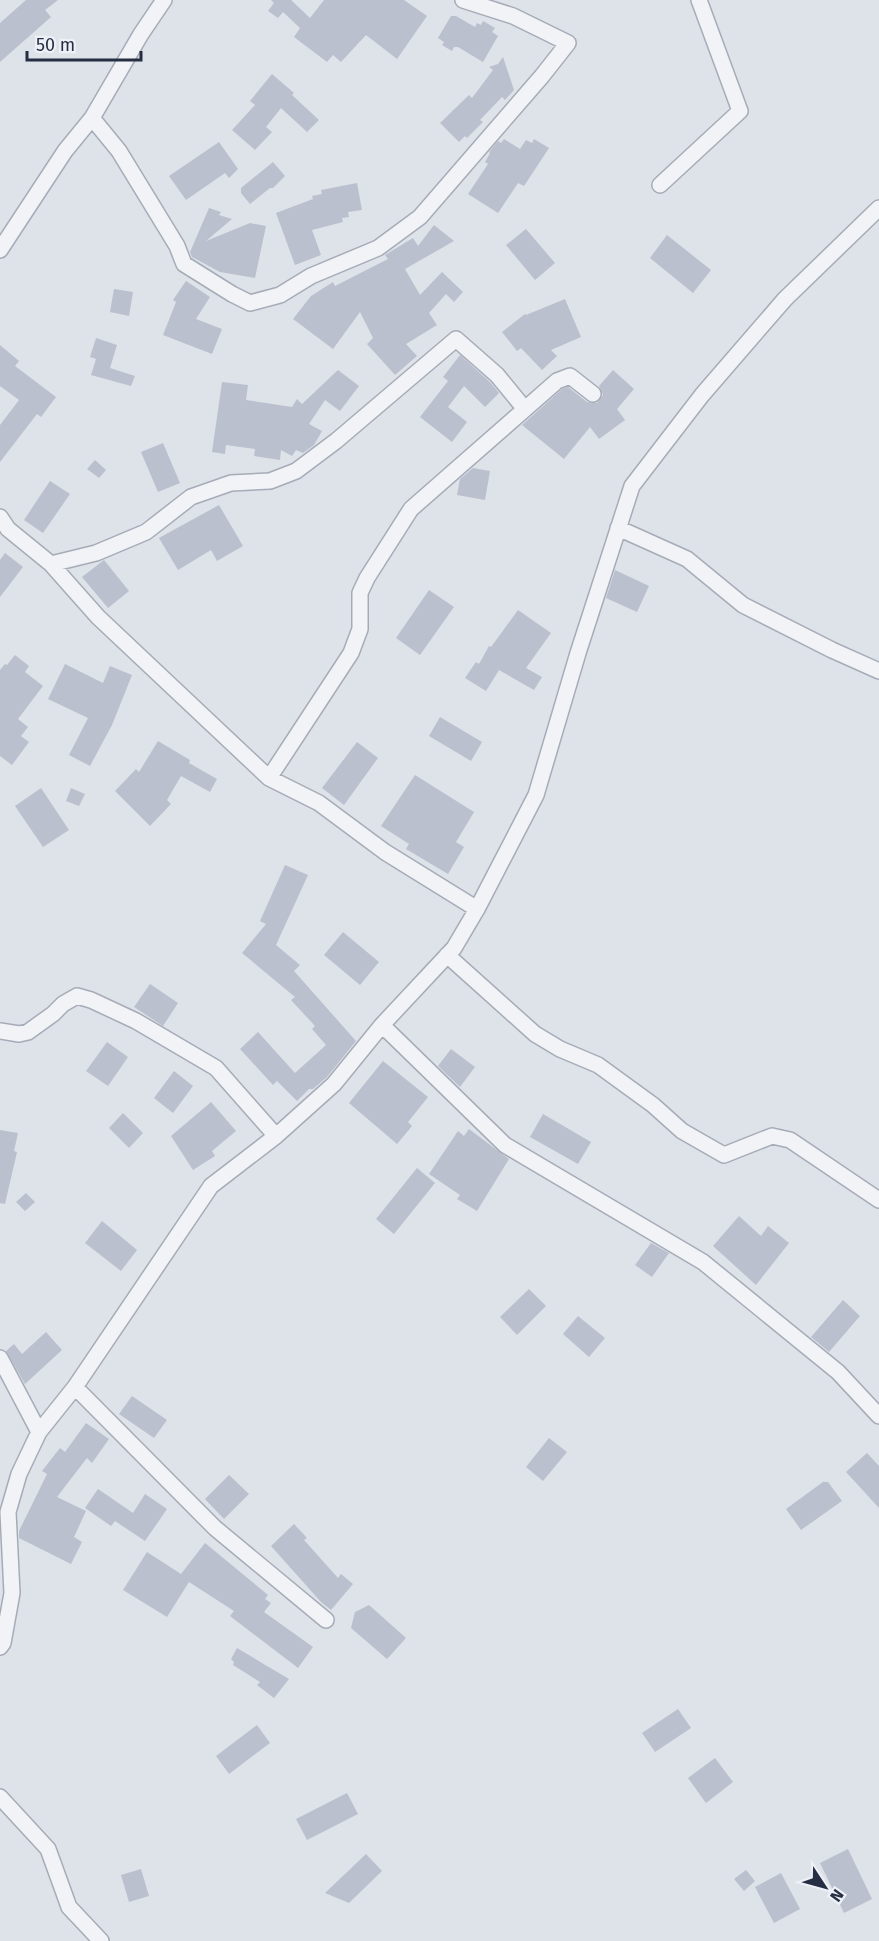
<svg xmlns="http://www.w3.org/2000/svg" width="879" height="1941" viewBox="0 0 879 1941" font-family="'Fira Sans',sans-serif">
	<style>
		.building { fill: #bac0cd }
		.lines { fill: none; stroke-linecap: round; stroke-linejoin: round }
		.minor-casing { stroke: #a6acb7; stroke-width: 18 }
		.minor { stroke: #f1f3f7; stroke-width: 15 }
	</style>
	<rect width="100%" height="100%" fill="#dee2e9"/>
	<path class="building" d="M26,0H58L45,10L51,17L0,62V23Z
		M271,0H291L310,18L324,0H404L427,16L397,59L366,35L341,62L333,55L327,62L294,37L300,28L283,12L278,18L268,11L274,3Z
		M451,16H456L475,27L477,23L481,25L483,21L495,28L492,32L498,36L483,62L458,47H454L452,51L442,45L444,42L438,38Z
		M503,57L514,90L505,100L502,97L480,120L483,122L467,138L465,136L459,142L440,123L469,95L472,98L493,70L489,67L498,64Z
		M272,74L294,93L292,95L319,120L307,132L281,108L266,127L272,132L255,150L232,130L255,105L250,101Z
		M504,139L520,149L526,140L532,143L534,139L549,148L524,186L518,183L498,213L468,194L488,164L485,162L490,153L489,152L498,141L501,143Z
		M219,142L238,169L229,178L225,173L186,200L169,176Z
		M273,162L285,176L273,188H270L250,204L241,193V188Z
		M357,183L362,210L348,212L349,217L342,218L343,222L312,230L321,255L295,265L276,213L313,199L312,196L322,194L321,190Z
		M209,208L221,212L219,215L232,219L206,241L250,223L266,226L255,278L220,272L192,257L190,252Z
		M434,225L454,241L405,269L420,295L442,272L463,292L454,302L446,294L429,313L437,325L406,344L417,356L395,375L367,344L373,338L360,312L333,349L293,319L311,296L333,282L335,286L388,259L385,255L413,238L418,246Z
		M526,229L555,263L535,280L506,245Z
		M667,235L711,270L693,293L650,258Z
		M186,281L210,297L196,319L222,329L212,354L163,335L176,302L173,300Z
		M114,289L133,292L129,316L110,312Z
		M565,299L581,337L551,350L557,356L542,370L521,348L517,351L502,332L525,314L526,315Z
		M96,338L117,345L110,368L135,376L131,386L91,375L96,359L90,357Z
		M0,345L19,361L15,366L56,397L41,417L37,414L0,462V425L19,400L0,386Z
		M460,355L490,382L499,393L485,407L464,386L448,407L467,422L452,442L420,417L448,381L443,377Z
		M338,370L359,386L340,411L325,400L309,424L322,431L314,445L303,453L296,450L292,456L281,450L280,460L254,456L255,449L226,445L225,454L212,452L222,382L248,385L246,400L292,407L297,399L302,404Z
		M613,370L634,389L617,409L625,420L599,439L590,427L564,459L522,425L562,389L568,387L587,402L597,403L603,395L599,386Z
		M163,443L180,483L158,492L141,452Z
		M95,460L106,470L99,478L87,469Z
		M473,468L490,471L485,500L457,495L460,479Z
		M50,481L70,494L43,533L24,520Z
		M219,505L243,546L217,561L211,550L178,570L159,538Z
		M5,553L23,567L0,597V560Z
		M104,560L129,591L108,608L82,577Z
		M615,570L649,586L637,612L606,598Z
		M429,590L454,607L420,655L396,638Z
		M518,610L551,633L526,668L542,677L534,690L499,670L486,691L465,678L476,662L479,664L489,646L491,647Z
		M15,655L29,666L25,672L43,686L18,719L28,727L21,736L29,742L12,765L0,756V670L5,664L7,665Z
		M65,664L103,683L110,666L132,675L112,725L90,766L69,755L88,718L48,699Z
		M440,717L482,742L471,761L429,736Z
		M158,741L190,760L189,763L217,779L210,792L181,776L167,800L171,804L150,826L115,791L136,769L139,772Z
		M357,742L378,758L344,805L322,788Z
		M415,775L474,812L456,842L464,847L448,874L406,849L409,844L381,826Z
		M41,788L69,830L43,847L15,806Z
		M71,788L85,794L79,806L66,801Z
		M285,865L308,875L276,945L300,965L294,971L356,1041L327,1077L313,1089H309L297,1101L277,1081L273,1085L240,1049L258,1032L295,1073L326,1045L312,1029L315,1026L291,1000L295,997L242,953L266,924L260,921Z
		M343,932L379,962L360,985L324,955Z
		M150,984L178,1003L163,1026L134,1007Z
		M107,1042L128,1057L108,1086L86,1071Z
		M451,1049L475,1067L460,1087L438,1066Z
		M383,1061L428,1097L408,1122L412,1126L397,1144L349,1103Z
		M174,1071L193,1086L173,1113L154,1098Z
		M211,1102L236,1131L212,1151L215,1156L193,1170L171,1136Z
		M123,1113L143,1133L129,1148L109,1128Z
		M543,1114L591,1142L578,1164L530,1137Z
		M469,1129L509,1159L477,1211L457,1199L460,1195L429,1174L458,1131L464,1136Z
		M0,1130L18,1133L14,1151L17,1152L5,1204L0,1203Z
		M417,1168L435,1183L394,1234L376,1219Z
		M26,1193L35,1202L25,1211L16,1202Z
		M739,1216L761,1236L768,1226L789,1243L756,1285L713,1246Z
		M102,1221L137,1250L121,1271L85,1243Z
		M651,1243L669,1253L652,1277L635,1265Z
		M529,1289L546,1306L517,1335L500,1317Z
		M843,1300L860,1316L829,1352L811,1337Z
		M578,1316L605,1338L589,1357L563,1334Z
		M46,1332L62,1350L25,1384L6,1351L14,1344L22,1354Z
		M132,1396L167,1420L154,1438L119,1414Z
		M86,1423L109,1439L92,1463L87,1458L57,1497L86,1511L74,1537L82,1542L71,1564L19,1538V1531L47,1474L42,1471L60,1448L65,1452Z
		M549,1438L567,1452L543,1481L526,1467Z
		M867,1453L879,1466V1508L846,1472Z
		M229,1475L249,1494L224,1519L205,1499Z
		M823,1482H828L842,1501L801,1530L786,1509Z
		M98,1489L133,1513L145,1494L167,1509L145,1541L115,1521L111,1526L85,1508Z
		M294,1524L307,1538L304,1540L338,1578L341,1574L353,1584L331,1610L321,1602L271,1546Z
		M205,1543L268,1595L265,1599L271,1603L264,1612L313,1647L298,1668L230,1616L234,1611L189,1582L167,1617L123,1590L147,1552L181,1574Z
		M369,1605L406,1638L387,1659L351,1628L355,1612Z
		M237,1648L289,1679L274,1698L257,1685L260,1682L233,1665L234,1662L231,1659Z
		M678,1709L691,1728L655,1752L642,1733Z
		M257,1725L270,1743L229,1774L216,1756Z
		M715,1758L733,1782L706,1803L688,1778Z
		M347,1793L358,1814L307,1840L296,1819Z
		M848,1849L872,1899L844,1913L820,1863Z
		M366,1854L382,1871L349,1903L325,1893Z
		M141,1869L149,1896L129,1902L121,1875Z
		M746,1870L755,1881L744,1891L734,1879Z
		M781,1873L800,1909L774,1923L755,1887Z"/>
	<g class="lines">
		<g class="minor-casing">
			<path id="minor" d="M92,118L119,151L177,246L184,264L232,294L250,303L280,295L311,276L378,248L420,217L542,76L568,43L513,16L463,0
				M660,185L740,111L699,0
				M0,250L65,151L92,118L141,34L164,0
				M0,517L8,529L51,564L98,617L269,778L319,803L385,852L477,909
				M618,528L687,559L743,605L832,650L879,671
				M51,564L96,553L146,532L191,497L231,483L270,481L296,471L336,441L456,339L497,375L524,408
				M269,778L351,653L360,629V593L367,578L411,509L557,381L570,376L593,394
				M447,955L535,1034L560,1049L598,1065L653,1105L682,1131L724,1155L772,1136L790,1140L879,1200
				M382,1025L505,1145L703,1262L838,1372L879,1416
				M0,1031L19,1034L28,1032L53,1014L63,1004L77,996L91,1000L136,1021L216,1068L276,1136
				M0,1358L39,1432
				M75,1387L215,1528L326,1620
				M0,1647L3,1643L12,1593L8,1512L19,1474L39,1432L75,1387L211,1186L276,1136L334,1084L382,1025L454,948L477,909L536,795L578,653L632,486L702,395L785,299L879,208
				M0,1797L48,1849L69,1907L101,1941"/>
		</g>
		<use href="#minor" class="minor"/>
	</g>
	<g transform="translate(825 1887) rotate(126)" stroke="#edf1f7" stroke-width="4.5" paint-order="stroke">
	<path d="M0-4.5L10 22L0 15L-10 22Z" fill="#252e42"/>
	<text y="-9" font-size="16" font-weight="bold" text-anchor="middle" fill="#252e42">N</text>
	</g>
	<path d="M27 51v9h114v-9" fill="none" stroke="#252e42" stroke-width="3"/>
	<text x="36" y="51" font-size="18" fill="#252e42" stroke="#edf1f7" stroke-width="4.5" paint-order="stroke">50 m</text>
</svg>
